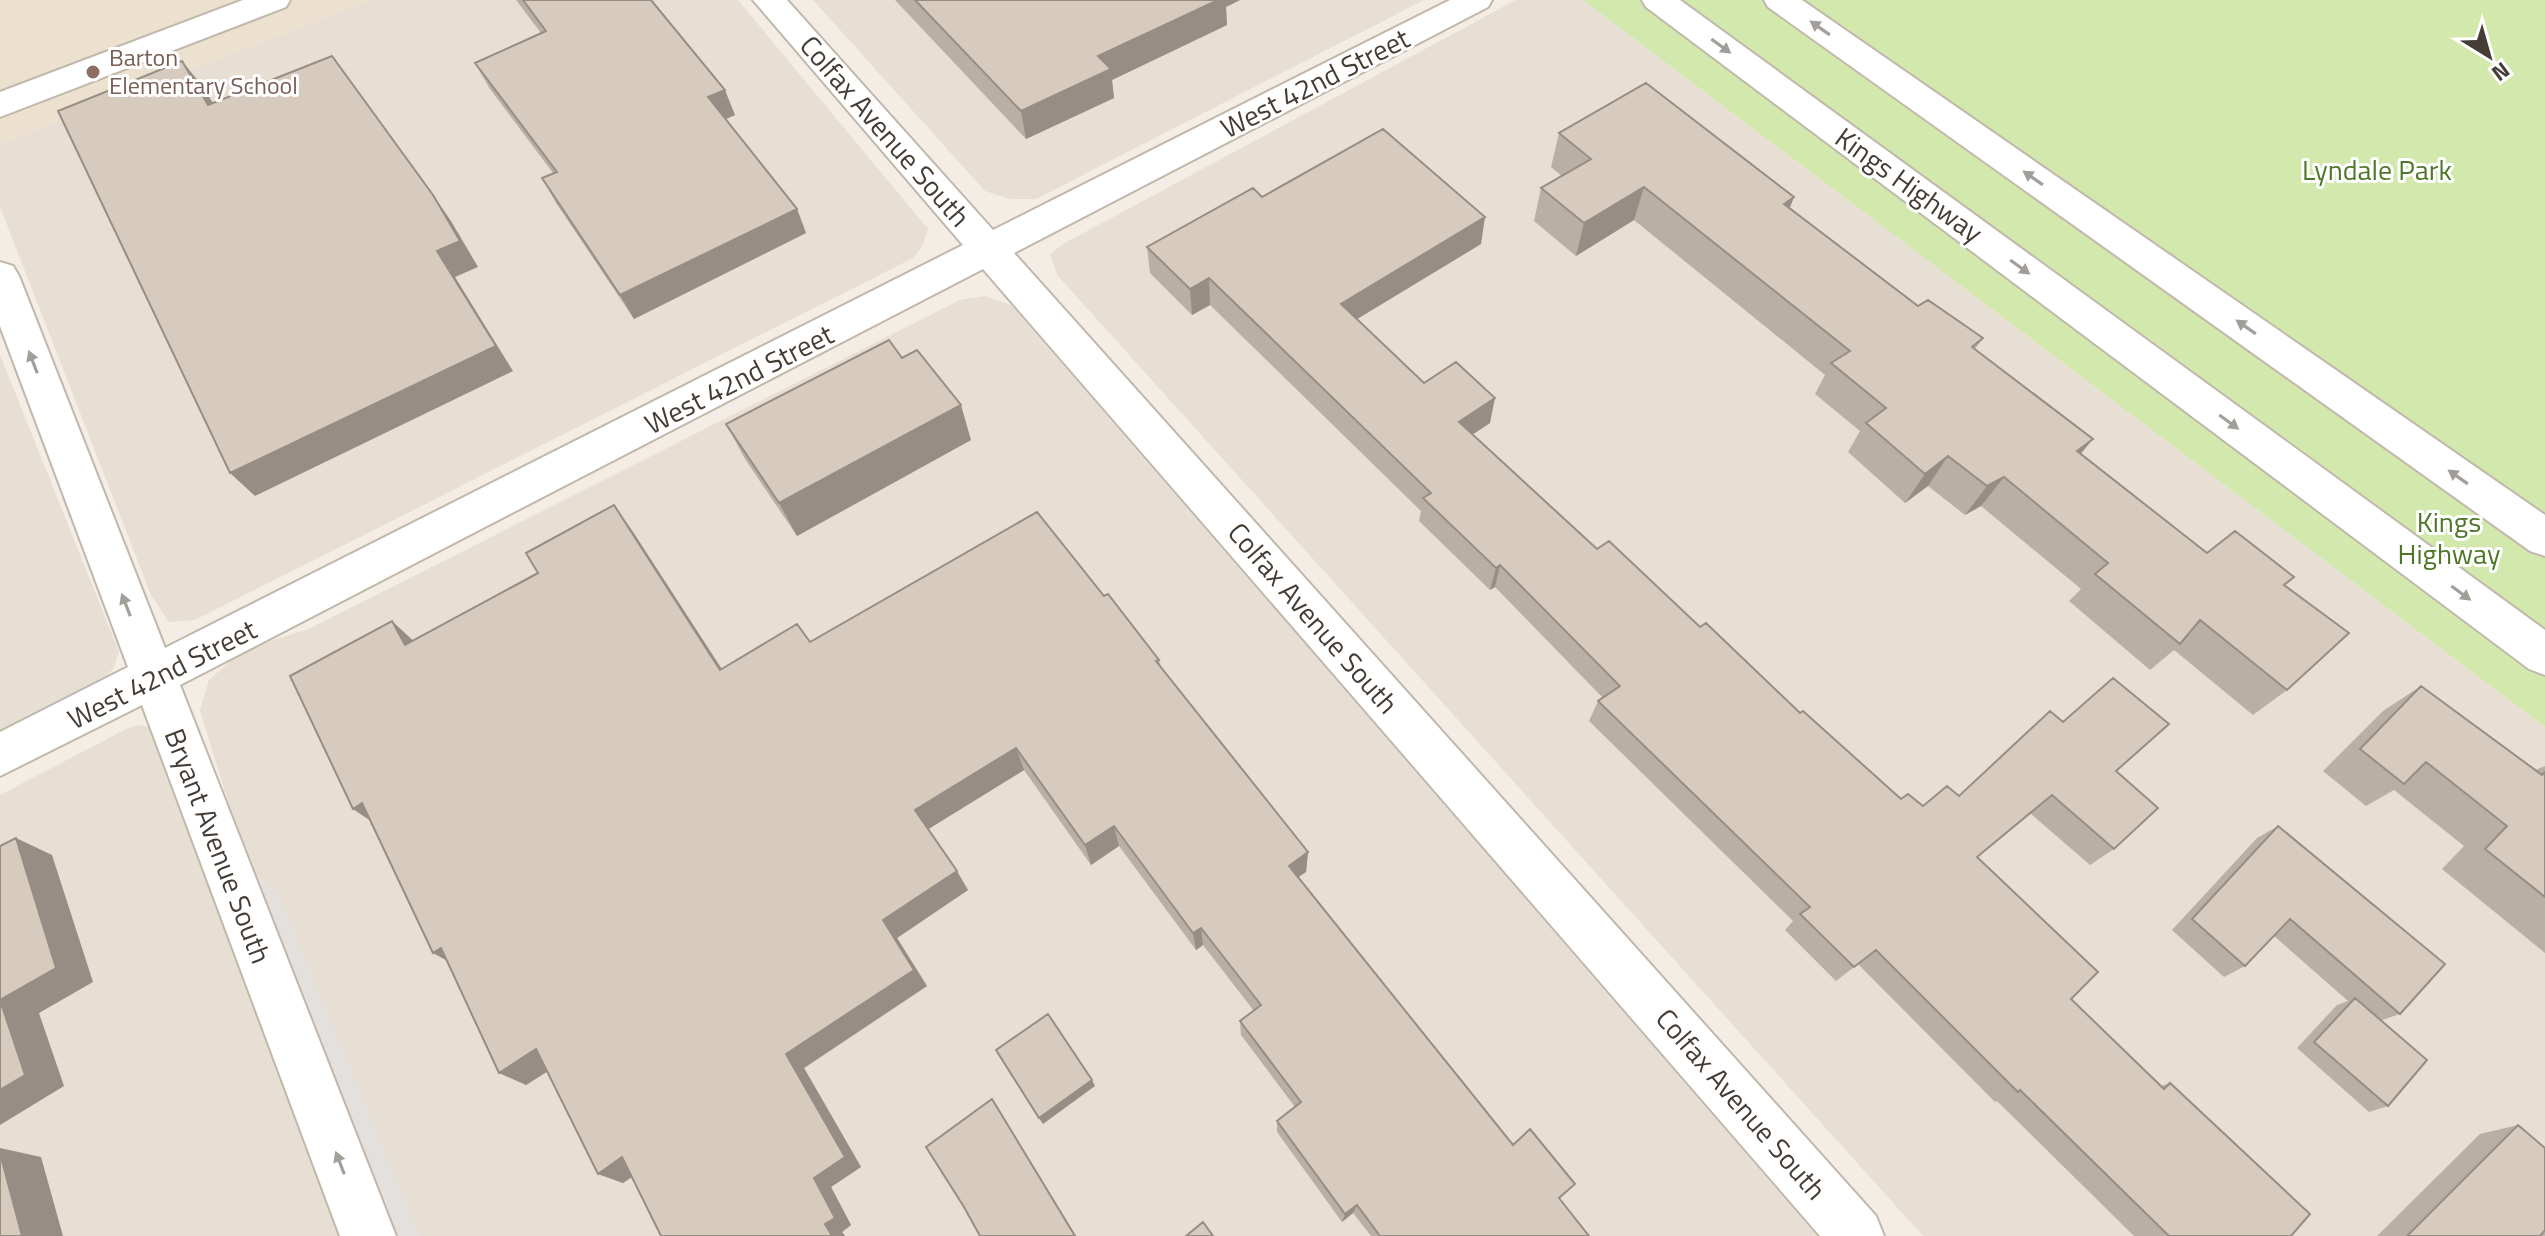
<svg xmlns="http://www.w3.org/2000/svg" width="2545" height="1236" viewBox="0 0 2545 1236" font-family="'Titillium Web',sans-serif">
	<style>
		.residential { fill: #e7dfd3 }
		.education { fill: #ece1cf }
		.green { fill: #d3e8ad }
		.parking { fill: #e4e0de }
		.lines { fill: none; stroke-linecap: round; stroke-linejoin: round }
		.minor-casing { stroke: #c1b7ab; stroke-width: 4 }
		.minor { fill: #fff; fill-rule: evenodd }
		.wall { fill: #b9afa3 }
		.shaded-wall { fill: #968e85 }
		.building { fill: #d7cbbe; stroke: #968e85; stroke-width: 2 }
		.oneway { fill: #a29e9a }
		.education-dot { fill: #8d6e63; stroke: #fff; stroke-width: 3 }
		.labels { text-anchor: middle; stroke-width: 6; stroke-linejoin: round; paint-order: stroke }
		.far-education-label { font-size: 24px; fill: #785e54; stroke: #fff; text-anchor: start }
		.street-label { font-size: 28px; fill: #453d35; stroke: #fff }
		.park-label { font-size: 28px; fill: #4e7728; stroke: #fff }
	</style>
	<rect width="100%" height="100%" fill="#f3ede5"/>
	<path class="residential" d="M370,0H738L928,229L923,245L913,258L195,620L169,622L151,595L0,207V144Z
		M813,0H1424L1036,199H1010L985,191Z
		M1516,0H1583L2545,727V1236H1923L1058,276L1050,254L1063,244Z
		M985,296L1011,305L1817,1236H419L279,895L248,868L200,710L209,680L244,649L309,629L960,300Z
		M0,355L119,652L114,667L103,682L0,732Z
		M140,725L151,728L340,1236H0V795L128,728Z"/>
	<path class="education" d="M0,0H370L0,144Z"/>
	<path class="green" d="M1583,0H2545V727Z"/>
	<path class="parking" d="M248,868L279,895L419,1236H396Z"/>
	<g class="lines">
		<g class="minor-casing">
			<path id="minor" d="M243,0H290L286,7L0,117V92Z
				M753,0H787L993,230L1450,0H1492L1488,7L1014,253L1876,1216L1884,1236H1820L983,269L180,685L396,1236H340L142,705L0,776V732L128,667L0,326V262L13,266L19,276L165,648L963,245Z
				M1642,0H1680L2545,630V675L2529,669L1646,7Z
				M1764,0H1802L2545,515V556L2530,551L1768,7Z"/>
		</g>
		<use href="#minor" class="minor"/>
	</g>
	<path class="wall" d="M516,0H651L735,115L726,119L797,209L806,233L634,319L556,203L542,178L553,173L490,89L475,63L541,33Z
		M895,0H1240L1226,7L1227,25L1112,80L1114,98L1026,139Z
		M1559,133L1794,197L1790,208L1918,306L1983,338L1975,349L2081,453L2207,553L2284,585L2287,690L2253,715L2174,650L2150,670L2069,601L2081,589L1981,506L1965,515L1928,486L1905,503L1848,452L1860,431L1815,394L1825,375L1634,220L1576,256L1534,221L1541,188L1562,176L1551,167Z
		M1262,197L1481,244L1357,319L1424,383L1490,423L1473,434L1597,549L1700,627L1901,799L1923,806L1959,796L2116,771L2114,849L2090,865L2030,813L1977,857L2071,999L2161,1086L2170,1083L2291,1236H2134L1997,1101L1995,1102L1858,964L1836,981L1785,930L1793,921L1589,721L1598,701L1603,698L1495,587L1490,590L1419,521L1421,511L1210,305L1192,315L1150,273L1147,247Z
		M726,424L971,440L797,536L745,459Z
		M614,505L633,532L722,669L810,642L1104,596L1159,660L1161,667L1308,852L1306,872L1298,877L1513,1145L1559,1198L1589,1236H1371L1353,1213L1342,1222L1277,1132V1121L1295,1107L1241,1035L1240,1021L1254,1011L1203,945L1196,950L1119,846L1091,865L1024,770L928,829L968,890L897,938L927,986L804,1068L861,1167L831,1187L851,1225L842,1232L845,1236H661L632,1177L623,1183L598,1174L547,1072L526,1085L447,961L370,820L353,809L413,641L538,573Z
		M2421,686L2535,770L2545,766V953L2442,869L2464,846L2394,790L2366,806L2323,771L2383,711Z
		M2278,826L2400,1014L2382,1020L2388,1106L2369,1112L2297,1048L2337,1005L2348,1001L2274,936L2245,966L2224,977L2172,930L2257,838Z
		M2518,1125L2545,1148V1236H2377L2480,1134Z"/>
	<path class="shaded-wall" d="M1213,0H1240L1226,7L1227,25L1112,80L1114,98L1026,139L1021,111L1098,56Z
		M182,61L204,88L230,132L208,105Z
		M725,90L735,115L719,122L708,97Z
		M1644,187L1634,220L1576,256L1584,223Z
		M433,195L451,221L478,267L455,277L513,371L255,496L230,473Z
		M1794,197L1780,230L1784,204Z
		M797,209L806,233L634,319L620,295Z
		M1485,217L1481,244L1339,330L1341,304Z
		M1209,278L1210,305L1192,315L1190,289Z
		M1495,398L1490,423L1455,446L1459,422Z
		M961,405L971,440L797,536L779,503Z
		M2093,439L2069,468L2077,451Z
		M1948,456L1928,486L1905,503L1925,474Z
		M2004,477L1981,506L1965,515L1987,486Z
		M614,505L633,532L737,693L720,670Z
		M1500,565L1495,587L1490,590L1496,568Z
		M392,621L419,646L405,645Z
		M1016,748L1024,770L927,830L915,810Z
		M362,803L383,829L353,809Z
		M1114,826L1119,846L1091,865L1085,845Z
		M16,838L52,855L93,982L39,1013L64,1086L0,1125V1000Z
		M1308,852L1306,872L1288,884L1289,866Z
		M957,871L968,890L897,938L927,986L804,1068L861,1167L831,1187L851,1225L842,1232L845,1236H832L825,1224L786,1054L883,920Z
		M1201,928L1203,945L1196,950L1193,933Z
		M441,948L462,969L433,953Z
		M536,1049L562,1062L526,1085L499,1073Z
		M1092,1080L1095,1086L1043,1124L1039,1118Z
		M992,1099L996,1105L1076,1236H1075Z
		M0,1148L41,1157L63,1236H22L0,1153Z
		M622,1157L646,1167L623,1183L598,1174Z
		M1357,1205L1353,1213L1342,1222L1345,1214Z"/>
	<path class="building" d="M523,0H651L725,90L708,97L797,209L620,295L542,178L557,172L475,63L546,31Z
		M915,0H1218L1098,56L1111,69L1021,111Z
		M332,56L433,195L460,241L437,251L496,346L230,473L58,111L182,61L208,105Z
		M1646,83L1794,197L1784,204L1918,306L1928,300L1983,338L1972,347L2093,439L2077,451L2207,553L2235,531L2294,577L2284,585L2349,633L2287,690L2200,620L2180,644L2095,574L2108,563L2004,477L1987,486L1948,456L1925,474L1866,423L1886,408L1831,363L1850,351L1644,187L1584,223L1541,188L1591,159L1559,133Z
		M1383,129L1485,217L1341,304L1424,383L1456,362L1495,398L1459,422L1597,549L1609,541L1700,627L1706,623L1800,713L1803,711L1901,799L1908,794L1923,806L1947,786L1959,796L2050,711L2063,722L2113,678L2169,724L2116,771L2158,808L2114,849L2052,795L1977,857L2098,972L2071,999L2164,1089L2170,1083L2310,1214L2291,1236H2169L2020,1090L2018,1092L1876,950L1854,967L1800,914L1810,907L1598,701L1620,686L1500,565L1496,568L1423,498L1431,493L1209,278L1190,289L1147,247L1253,188L1262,197Z
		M889,340L902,358L917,350L961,405L779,503L726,424Z
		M614,505L720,670L797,624L810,642L1037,512L1104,596L1108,594L1159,660L1156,661L1308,852L1289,866L1513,1145L1530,1129L1575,1184L1559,1198L1589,1236H1380L1357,1205L1345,1214L1277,1121L1301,1102L1240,1021L1261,1005L1201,928L1193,933L1114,826L1085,845L1016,748L915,810L957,871L883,920L914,970L786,1054L845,1157L814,1178L835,1218L825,1224L832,1236H661L622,1157L598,1174L536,1049L499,1073L441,948L433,953L362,803L353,809L290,676L392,621L405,645L538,573L526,553Z
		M2421,686L2542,775L2545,772V897L2485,849L2507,826L2426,762L2404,784L2360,749Z
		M2278,826L2445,964L2400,1014L2290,919L2245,966L2192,919Z
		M16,838L56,968L0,1000L25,1075L0,1090V846Z
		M2355,998L2427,1060L2388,1106L2314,1042Z
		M1048,1014L1092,1080L1039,1118L996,1050Z
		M992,1099L1075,1236H980L964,1207L926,1147Z
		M2518,1125L2545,1148V1230L2540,1236H2407Z
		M0,1153L22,1236H0Z
		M1203,1222L1213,1236H1186Z"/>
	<defs><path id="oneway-solid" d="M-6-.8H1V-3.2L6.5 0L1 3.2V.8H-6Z" transform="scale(2)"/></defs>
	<g class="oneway">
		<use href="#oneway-solid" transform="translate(1820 28) rotate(-145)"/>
		<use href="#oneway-solid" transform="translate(1721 46) rotate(36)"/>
		<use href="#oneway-solid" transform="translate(2033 178) rotate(-145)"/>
		<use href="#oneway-solid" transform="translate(2020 267) rotate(36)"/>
		<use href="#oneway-solid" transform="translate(2246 327) rotate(-145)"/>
		<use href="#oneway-solid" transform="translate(33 362) rotate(-111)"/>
		<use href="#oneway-solid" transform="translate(2229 422) rotate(36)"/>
		<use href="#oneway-solid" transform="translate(2458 477) rotate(-145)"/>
		<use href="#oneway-solid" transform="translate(2461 593) rotate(36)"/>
		<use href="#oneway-solid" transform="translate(126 605) rotate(-111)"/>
		<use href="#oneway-solid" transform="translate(340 1163) rotate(-111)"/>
	</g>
	<circle class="education-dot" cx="93" cy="72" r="8"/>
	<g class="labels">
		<g class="far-education-label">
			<text x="109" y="66">Barton<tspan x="109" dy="28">Elementary School</tspan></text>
		</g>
		<g class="street-label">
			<text transform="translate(1315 83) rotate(-27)" y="10">West 42nd Street</text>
			<text transform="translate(885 131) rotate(49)" y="10">Colfax Avenue South</text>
			<text transform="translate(1909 185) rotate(36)" y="10">Kings Highway</text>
			<text transform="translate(739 379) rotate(-27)" y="10">West 42nd Street</text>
			<text transform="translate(1313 618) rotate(49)" y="10">Colfax Avenue South</text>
			<text transform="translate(162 674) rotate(-27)" y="10">West 42nd Street</text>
			<text transform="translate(218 846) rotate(69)" y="10">Bryant Avenue South</text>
			<text transform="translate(1741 1104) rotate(49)" y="10">Colfax Avenue South</text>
		</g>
		<g class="park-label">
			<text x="2377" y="180">Lyndale Park</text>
			<text x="2449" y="532">Kings<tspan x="2449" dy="32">Highway</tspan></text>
		</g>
	</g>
	<g transform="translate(2489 56) rotate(143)" stroke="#ffffff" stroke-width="6" paint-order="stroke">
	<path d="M0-6L14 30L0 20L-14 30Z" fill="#453d35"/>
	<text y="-12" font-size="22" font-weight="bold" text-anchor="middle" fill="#453d35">N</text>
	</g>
</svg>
